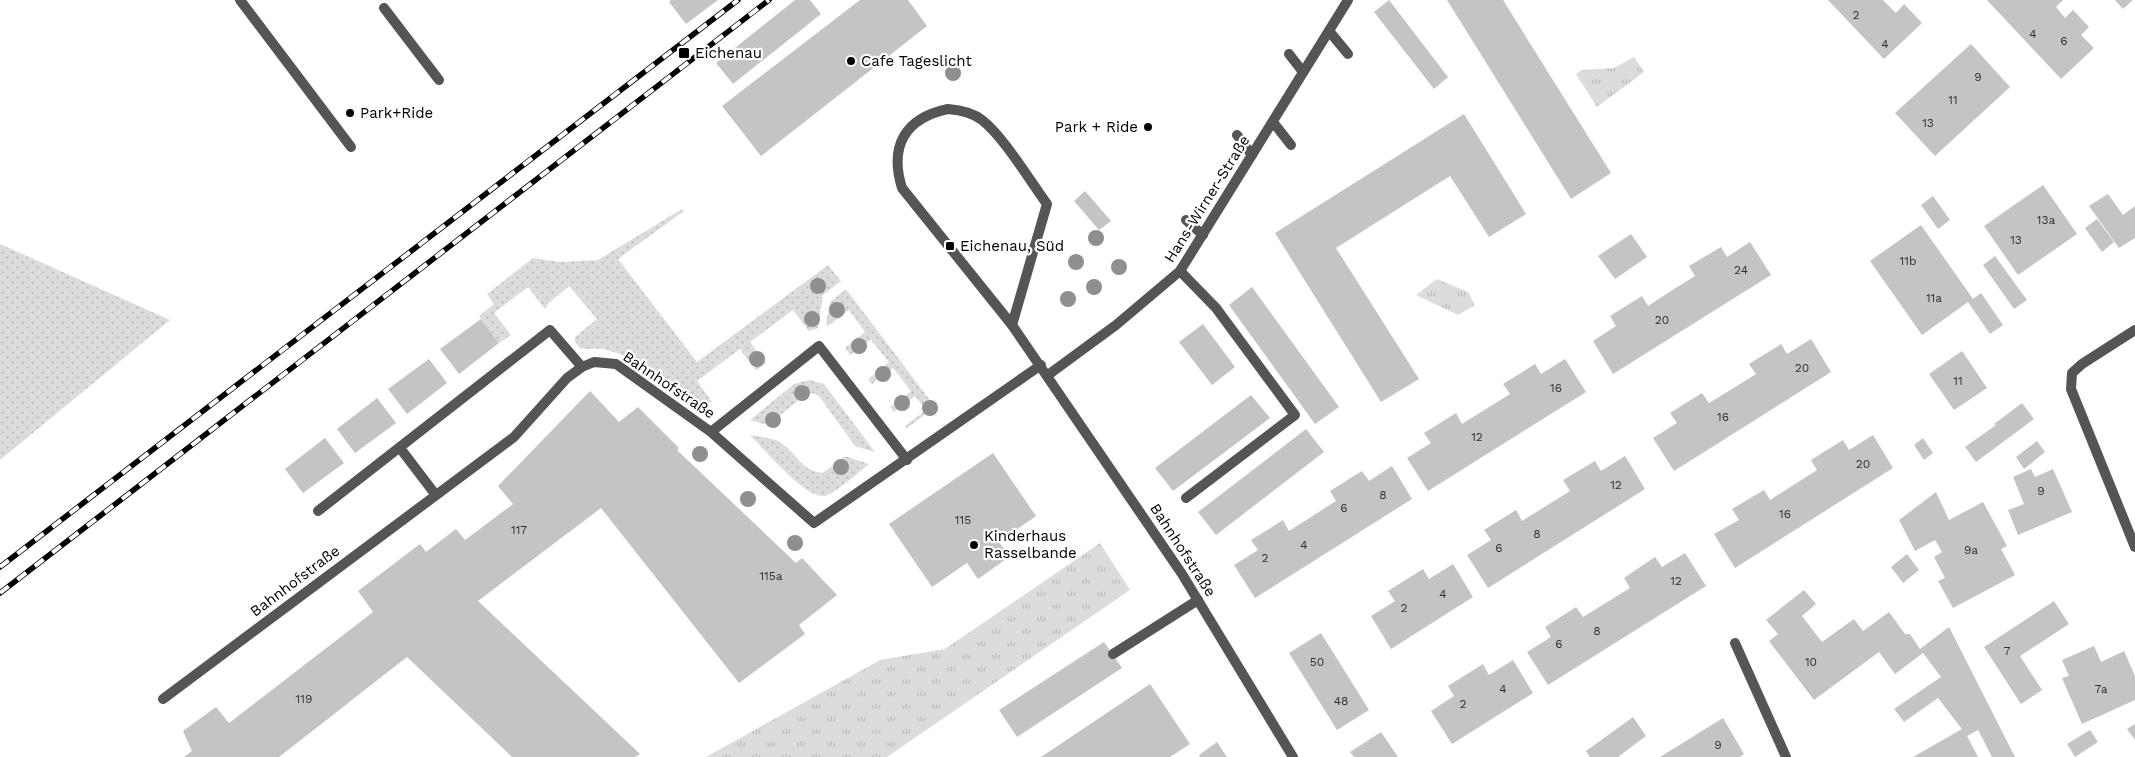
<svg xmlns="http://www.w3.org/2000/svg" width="2135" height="757" viewBox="0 0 2135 757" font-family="'Work Sans',sans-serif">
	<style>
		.grass { fill: url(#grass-dots) }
		.park { fill: url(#park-tufts) }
		.building { fill: #c4c4c4 }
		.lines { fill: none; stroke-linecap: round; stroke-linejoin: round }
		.lane { stroke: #555; stroke-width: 10 }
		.street { stroke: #555; stroke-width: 10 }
		.rail-casing { stroke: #000; stroke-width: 5.5 }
		.rail { stroke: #fff; stroke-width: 4; stroke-dasharray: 11; stroke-linecap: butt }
		.tree { fill: #8f8f8f }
		.poi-dot { fill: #000; stroke: #fff; stroke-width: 2 }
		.labels { text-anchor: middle; stroke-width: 4.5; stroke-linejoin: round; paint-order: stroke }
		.number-label { font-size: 12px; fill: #313131 }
		.poi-label { font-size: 15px; fill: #000; stroke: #fff; text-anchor: start }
		.street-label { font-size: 15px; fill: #000; stroke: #fff }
	</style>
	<defs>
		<pattern id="grass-dots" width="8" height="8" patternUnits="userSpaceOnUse" patternTransform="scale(1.25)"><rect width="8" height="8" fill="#dcdcdc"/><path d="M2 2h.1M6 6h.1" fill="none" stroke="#bbb" stroke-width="1.8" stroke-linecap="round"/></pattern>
		<pattern id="park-tufts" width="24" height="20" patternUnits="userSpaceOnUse" patternTransform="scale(1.25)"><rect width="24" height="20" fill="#dcdcdc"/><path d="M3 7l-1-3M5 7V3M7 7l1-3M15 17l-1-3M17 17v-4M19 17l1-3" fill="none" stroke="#bbb"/></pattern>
	</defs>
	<rect width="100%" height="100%" fill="#fff"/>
	<path class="grass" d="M682,209L684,211L618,259L697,362L828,265L841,281L823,295L818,328L809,331L793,310L750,342L766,363L756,370L740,349L697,381L712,402C685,408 682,392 663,378C645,365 624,354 603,349C595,348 588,350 580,348L575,342V337L597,319L569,286L549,303L545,309L528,287L494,313L511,335L499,343L479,316L494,304L487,294L533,258L561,262L598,260Z
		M0,244L170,320L0,460Z
		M846,289L935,407L907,428L905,426L926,410L915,396L894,412L890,407L911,391L893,368L872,384L868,379L889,362L871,340L850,355L845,348L865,332L849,310L828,326L826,324L830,302Z
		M810,380L824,384L875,452L855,446L819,396L812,393L805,395L768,425L750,420L794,384Z
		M750,435C759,437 774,438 781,443C796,453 803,472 823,473L845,456L869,464C859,472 835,494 824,496C805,498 764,449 750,435Z"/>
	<path class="park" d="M1634,57L1644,72L1597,107L1576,74L1582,70L1614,68Z
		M1437,279L1468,292L1475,305L1458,315L1416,295Z
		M1100,543L1130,590L887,757H706L880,660L945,649Z"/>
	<path class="building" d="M671,0H718L686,24L669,2Z
		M795,0H810L821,14L733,84L716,63Z
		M860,0H908L927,26L761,156L722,106Z
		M1389,0L1448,77L1434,89L1374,12Z
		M1447,0H1503L1611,173L1571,199Z
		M1828,0H1883L1896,13L1904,4L1922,23L1884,59Z
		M1987,0H2063L2056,7L2065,18L2073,10L2089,27L2081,35L2094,48L2061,79Z
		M2115,0H2133L2123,9Z
		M1971,44L2010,87L1935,156L1895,113Z
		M1464,114L1526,214L1489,237L1450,176L1336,248L1419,379L1381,402L1275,233Z
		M2043,185L2077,234L2018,275L1984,226Z
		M1085,191L1111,221L1099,230L1074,201Z
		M2108,194L2123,215L2135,206V238L2119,248L2089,206Z
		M1933,196L1950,220L1938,229L1921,205Z
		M2097,219L2114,242L2102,252L2085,228Z
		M1921,225L1973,299L1981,293L2003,325L1990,334L1968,302L1922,335L1870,261Z
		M1631,234L1647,257L1615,279L1598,256Z
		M1750,242L1771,275L1613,374L1593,341L1616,326L1610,316L1642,296L1648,306L1671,291L1695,276L1689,266L1721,247L1727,257Z
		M1995,256L2027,300L2014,309L1983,265Z
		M1252,287L1339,407L1315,424L1229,305Z
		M481,319L499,343L459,374L440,349Z
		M1203,324L1235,367L1212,385L1179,342Z
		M1811,339L1831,372L1674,471L1653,438L1677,423L1670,413L1702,393L1709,403L1732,389L1756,374L1749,364L1781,344L1787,354Z
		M1962,351L1987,388L1954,410L1929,374Z
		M429,359L447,383L407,414L388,389Z
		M1565,359L1586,392L1428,491L1407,458L1431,443L1424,433L1456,413L1462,424L1510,394L1503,384L1535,364L1541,374Z
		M590,391L619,422L638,407L679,448L677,450L796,563L802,558L837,595L799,625L805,634L739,683L601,508L478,601L640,754L635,757H512L407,657L279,757H184L192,751L183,731L216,707L229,723L373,612L358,591L420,544L426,552L456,529L465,540L513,504L498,486Z
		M1251,395L1270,418L1173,491L1155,468Z
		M377,398L396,423L355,453L337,429Z
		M2022,403L2034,419L1976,462L1965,447L1996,425L1994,424Z
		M1306,429L1324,452L1216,535L1198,512Z
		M1873,435L1893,468L1735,568L1714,534L1739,520L1732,509L1764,490L1770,500L1817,470L1811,460L1843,440L1849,450Z
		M325,438L344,463L303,493L285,469Z
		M1923,438L1933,453L1924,460L1914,445Z
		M2037,441L2045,452L2024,469L2016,457Z
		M993,453L1036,516L999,542L1009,557L978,579L967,563L932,587L889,524Z
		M1625,456L1645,489L1488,588L1467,555L1491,540L1484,530L1516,510L1522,521L1570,491L1563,480L1595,461L1601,471Z
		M1392,466L1412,499L1255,598L1234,565L1258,550L1251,540L1283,520L1289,531L1336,501L1330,491L1362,471L1369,481Z
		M2031,469L2035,477L2053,469L2072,512L2018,535L2008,510L2024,504L2013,477Z
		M1936,492L1949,520L1983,502L2007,546L2001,549L2015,575L1953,608L1938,581L1945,578L1934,557L1942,552L1935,540L1915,551L1899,520Z
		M1685,553L1706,586L1548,685L1527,652L1551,637L1545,627L1576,607L1583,617L1630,588L1624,578L1655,557L1662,567Z
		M1907,554L1919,570L1903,583L1891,567Z
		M1453,564L1473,597L1391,649L1371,616L1395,601L1388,591L1423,569L1429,579Z
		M1804,590L1816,604L1802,616L1822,642L1854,619L1863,631L1889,612L1905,634H1910L1920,649L1949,627L2015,757H1992L1978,730L1967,736L1978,757H1913L1962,729L1938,698L1904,722L1894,709L1941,677L1923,653L1895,674L1879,652L1814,700L1769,641L1778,634L1766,620Z
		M2054,601L2069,624L2020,656L2042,690L2021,704L1984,647Z
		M1321,633L1369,710L1337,730L1289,653Z
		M1104,642L1122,668L1017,737L999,710Z
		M2094,646L2101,662L2124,651L2135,676V700L2082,724L2062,678L2069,676L2062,660Z
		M1513,660L1533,693L1452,744L1431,711L1454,696L1448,686L1483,664L1489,675Z
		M1150,684L1190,744L1170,757H1041Z
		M1633,717L1646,736L1618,757H1590L1586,751Z
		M1723,718L1744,754L1740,757H1660Z
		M2135,724V740L2127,729Z
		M2090,730L2098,742L2075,757L2067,744Z
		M1381,732L1398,757H1354L1350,752Z
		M1217,742L1227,757H1200L1199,755Z"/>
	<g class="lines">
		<path class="lane" d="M240,0L351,147
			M384,8L439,80
			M1329,31L1348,54
			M1289,54L1303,72
			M948,109C960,110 972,112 982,120C1003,136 1030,181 1047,204L1012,325L902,188C889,146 905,118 948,109Z
			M1273,122L1291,145
			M1237,135L1252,155
			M1186,220L1203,235
			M1180,271L1216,308L1295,415L1186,498
			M711,432L819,346L907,460
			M400,448L435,494
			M318,511L550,330L582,367
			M1113,654L1198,600
			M163,699L514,437L567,378L582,367L594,362L616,364L711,432L814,523L1041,365"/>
		<path class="street" d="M1012,325L1182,574L1293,757
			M2135,330L2082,364L2072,373L2071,389L2135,547
			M1048,375L1116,325L1180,271L1348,0
			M1735,643L1786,757"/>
		<g class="rail-casing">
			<path id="rail" d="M0,567L738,0
				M0,593L769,0"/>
		</g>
		<use href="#rail" class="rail"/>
	</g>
	<g class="tree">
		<circle cx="953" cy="73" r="8"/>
		<circle cx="1096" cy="238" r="8"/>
		<circle cx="1076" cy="262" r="8"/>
		<circle cx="1119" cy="267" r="8"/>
		<circle cx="818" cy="286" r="8"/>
		<circle cx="1094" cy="287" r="8"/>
		<circle cx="1068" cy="299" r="8"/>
		<circle cx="837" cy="310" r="8"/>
		<circle cx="812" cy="319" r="8"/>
		<circle cx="859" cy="346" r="8"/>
		<circle cx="757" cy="359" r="8"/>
		<circle cx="883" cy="374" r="8"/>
		<circle cx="802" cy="393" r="8"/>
		<circle cx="902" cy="403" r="8"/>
		<circle cx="930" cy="408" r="8"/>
		<circle cx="773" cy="420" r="8"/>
		<circle cx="700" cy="454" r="8"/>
		<circle cx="841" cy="467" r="8"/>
		<circle cx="748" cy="499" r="8"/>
		<circle cx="795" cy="543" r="8"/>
	</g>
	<g class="poi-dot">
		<rect x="678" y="47" width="12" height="12" rx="2.5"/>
		<circle cx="851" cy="61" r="5"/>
		<circle cx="350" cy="113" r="5"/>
		<circle cx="1148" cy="127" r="5"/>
		<rect x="945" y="241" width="10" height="10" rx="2.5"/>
		<circle cx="974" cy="545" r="5"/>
	</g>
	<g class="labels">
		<g class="number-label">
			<text x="1856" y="19">2</text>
			<text x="2033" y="38">4</text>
			<text x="2064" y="45">6</text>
			<text x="1885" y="48">4</text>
			<text x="1978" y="81">9</text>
			<text x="1953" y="104">11</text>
			<text x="1928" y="127">13</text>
			<text x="2046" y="224">13a</text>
			<text x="2016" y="244">13</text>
			<text x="1908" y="265">11b</text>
			<text x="1741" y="274">24</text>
			<text x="1934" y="302">11a</text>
			<text x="1662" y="324">20</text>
			<text x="1802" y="372">20</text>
			<text x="1958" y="385">11</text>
			<text x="1556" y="392">16</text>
			<text x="1723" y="421">16</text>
			<text x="1477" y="441">12</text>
			<text x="1863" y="468">20</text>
			<text x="1616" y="489">12</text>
			<text x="2041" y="495">9</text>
			<text x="1383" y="499">8</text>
			<text x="1344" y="512">6</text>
			<text x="1785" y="518">16</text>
			<text x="963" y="524">115</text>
			<text x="519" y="534">117</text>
			<text x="1537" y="538">8</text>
			<text x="1304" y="549">4</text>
			<text x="1499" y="552">6</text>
			<text x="1971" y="554">9a</text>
			<text x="1265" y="562">2</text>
			<text x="771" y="580">115a</text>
			<text x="1676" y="585">12</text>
			<text x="1443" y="598">4</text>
			<text x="1404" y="612">2</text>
			<text x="1597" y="635">8</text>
			<text x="1559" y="648">6</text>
			<text x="2007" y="655">7</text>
			<text x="1317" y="666">50</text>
			<text x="1811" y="666">10</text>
			<text x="1503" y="693">4</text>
			<text x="2101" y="693">7a</text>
			<text x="304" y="703">119</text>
			<text x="1341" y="705">48</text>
			<text x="1463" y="708">2</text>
			<text x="1718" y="749">9</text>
		</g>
		<g class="poi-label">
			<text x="695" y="58">Eichenau</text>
			<text x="861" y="66">Cafe Tageslicht</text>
			<text x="360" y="118">Park+Ride</text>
			<text x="1138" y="132" text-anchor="end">Park + Ride</text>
			<text x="960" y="251">Eichenau, Süd</text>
			<text x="984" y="541">Kinderhaus<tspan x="984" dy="17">Rasselbande</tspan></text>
		</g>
		<g class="street-label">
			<text transform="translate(1207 199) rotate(-58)" y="5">Hans-Wirner-Straße</text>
			<text transform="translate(669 385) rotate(34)" y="5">Bahnhofstraße</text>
			<text transform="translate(1183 550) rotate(57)" y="5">Bahnhofstraße</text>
			<text transform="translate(295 581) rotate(-37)" y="5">Bahnhofstraße</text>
		</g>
	</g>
</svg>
